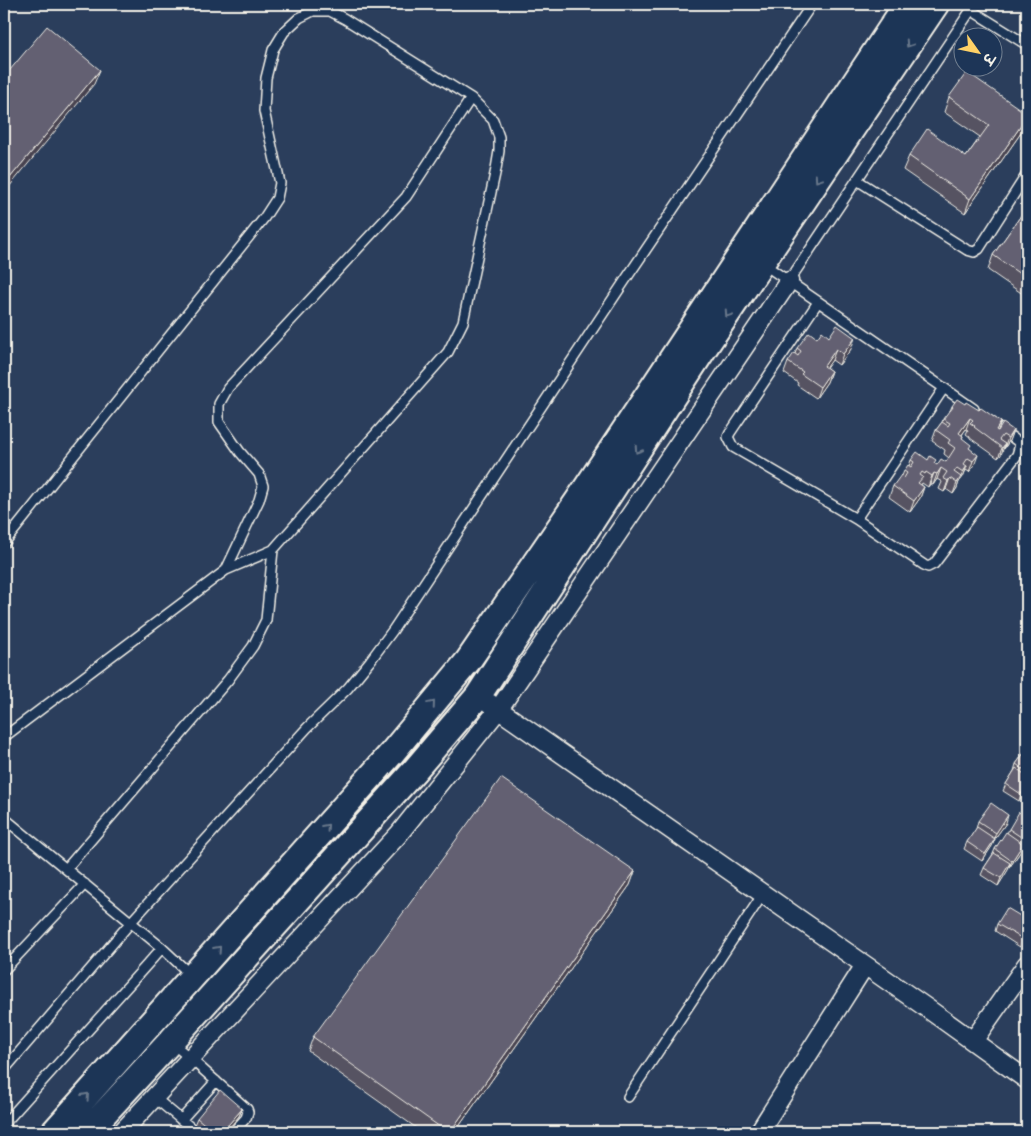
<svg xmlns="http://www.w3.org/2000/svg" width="1031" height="1136" viewBox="0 0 1031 1136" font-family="Mynerve,'Playpen Sans Deva',sans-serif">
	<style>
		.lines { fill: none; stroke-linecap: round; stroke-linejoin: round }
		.service-casing { stroke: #f4f1e8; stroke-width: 12 }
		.minor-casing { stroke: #f4f1e8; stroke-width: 21 }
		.secondary-casing { stroke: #f4f1e8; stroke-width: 29 }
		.service { stroke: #1d3557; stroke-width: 9 }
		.minor { stroke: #1d3557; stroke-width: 18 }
		.secondary { stroke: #1d3557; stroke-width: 25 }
		.wall { fill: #565362; stroke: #f4f1e8 }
		.shaded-wall { fill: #464350; stroke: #f4f1e8 }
		.building { fill: #646072; stroke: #f4f1e8 }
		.oneway { stroke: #68778a }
	</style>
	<rect width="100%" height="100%" fill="#2b3e5c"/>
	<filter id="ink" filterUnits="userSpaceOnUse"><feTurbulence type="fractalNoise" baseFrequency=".02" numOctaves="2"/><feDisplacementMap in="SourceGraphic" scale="10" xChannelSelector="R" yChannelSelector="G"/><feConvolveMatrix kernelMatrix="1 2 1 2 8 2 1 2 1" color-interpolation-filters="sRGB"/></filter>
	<g filter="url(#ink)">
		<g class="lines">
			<g class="service-casing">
				<path id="service" d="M971,10L1027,45
					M857,180L967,250L974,252L979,249L1027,174
					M762,263L944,388L974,409
					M789,281L975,4
					M818,302L730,433L728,437L733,447L856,519L924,565L928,567L934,564L1017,455L1020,445L1017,441L990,421
					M856,519L944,388
					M4,543L264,218L277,198L280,183L264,111L266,78L273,50L284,32L299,18L313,11H330L345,19L471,98L493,120L499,137V151L496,169L463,322L448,352L273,550L226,570L4,737
					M226,570L259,500L263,486L259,474L240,452L219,422V404L228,388L406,197L471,98
					M4,818L162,948
					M66,869L228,680L253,646L266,620L273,550
					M4,970L85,884
					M171,1042L191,1059L247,1109L248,1112L246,1118L233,1132
					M4,1070L131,922L307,728L348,688L370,661L393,630L628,276L812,4
					M628,1097L763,894
					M155,1098L196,1132
					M181,1120L216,1081
					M4,1124L162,948L192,976"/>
			</g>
			<g class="minor-casing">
				<path id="minor" d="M489,703L931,1011L1027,1080
					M973,1041L1027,964
					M122,1132L398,835L498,710L789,281
					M759,1132L865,965"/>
			</g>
			<g class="secondary-casing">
				<path id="secondary" d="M54,1132L391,754L468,661L581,496L907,4
					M87,1132L170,1042L414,771L478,696L705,347L936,4"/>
			</g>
			<use href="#service" class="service"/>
			<use href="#minor" class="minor"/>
			<use href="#secondary" class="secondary"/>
		</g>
		<path class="wall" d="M949,97L1023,130L965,213L903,170L909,156L966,157L980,137L944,112Z
			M1027,207V297L988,270L993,255Z
			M829,337L851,349L839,365L832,360L826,368L831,371L827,382L816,398L797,385L798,383L784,373L788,362L795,354L797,348L817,338Z
			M965,404L979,410L1001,422L998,431L1013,430L1009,441L1004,449L1003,448L998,458L970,438V437L966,434L968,430L966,429L962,435L963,436L962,439L970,449L974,466L969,472L966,470L963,477L959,482L957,488L953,494L946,489L944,492L939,489L942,482L937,479L933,485L930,484L928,487L922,483L921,485L924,487L920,498L910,512L889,497L893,486L902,476L904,471L909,466L911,460H928L937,465L946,462L949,458L944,454L945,450L932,441L936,430L942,422L943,419L950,411L952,406Z
			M1027,749V787L1019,801L1003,791L1006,784L1014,771L1016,764Z
			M1027,805V837L1023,844L1021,851L1009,868L998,886L981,875L984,868L993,854L995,849L1007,833L1009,829L1022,814Z
			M978,821L1006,823L995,838L992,846L982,861L964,849L967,842L976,829Z
			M635,871L630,885L455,1132H422L308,1051L313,1037Z
			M1027,920V935L1020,947L995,931L997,924Z
			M242,1109L239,1116L226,1132H202L194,1125L197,1118Z"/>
		<path class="shaded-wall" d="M100,70L94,84L4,193V185Z
			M1027,117L1023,130L965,213L970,199Z
			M855,338L851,349L839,365L843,354Z
			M836,349L832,360L820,377L824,366Z
			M831,371L827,382L816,398L820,387Z
			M970,418L966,429L955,444L959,433Z
			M1001,422L997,433L992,441L996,430Z
			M1013,430L1009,441L1004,449L1008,438Z
			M1005,444L1001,455L998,458L1002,448Z
			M978,455L974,466L969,472L973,461Z
			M967,466L963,477L959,482L957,488L953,494L957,483L961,477L963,472Z
			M941,468L937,479L933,485L937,474Z
			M934,473L930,484L928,487L932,476Z
			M950,478L946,489L944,492L948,481Z
			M924,487L920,498L910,512L914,501Z
			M1027,784V787L1019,801L1021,794Z
			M1008,815L1006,823L993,841L996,833Z
			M1027,834V837L1022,846L1024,839Z
			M995,839L992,846L982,861L985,854Z
			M1023,844L1021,851L1009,868L1012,861Z
			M1010,863L1008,870L998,886L1001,878Z
			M635,871L630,885L455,1132H450Z
			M1027,932V935L1020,947L1023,939Z
			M242,1109L239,1116L226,1132H222Z"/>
		<path class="building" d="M47,26L100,70L4,185V77Z
			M967,72L1027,114V117L970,199L909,156L927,129L966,157L989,125L949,97Z
			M1027,207V279L993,255Z
			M837,325L855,338L843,354L836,349L824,366L831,371L820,387L801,374L803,372L788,362L794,353L798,356L801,351L797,348L809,332L817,338L822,331L829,337Z
			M957,399L965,404L966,402L979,410L981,408L1001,422L996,430L998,431L1003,423L1013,430L1008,438L1003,435L999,440L1005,444L1002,448L974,427L975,426L970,423L973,420L970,418L959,433L963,436L962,438L971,445L969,448L978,455L973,461L968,458L964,464L967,466L963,472L957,468L954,472L961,477L957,483L950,478L948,481L943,478L947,472L941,468L937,474L934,473L932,476L926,472L925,474L922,472L920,475L923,477L918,483L924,487L914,501L893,486L901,475L904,478L907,473L904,471L908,465L911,467L914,462L911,460L917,452L928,460L930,456L936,460L934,463L937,465L941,459L946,462L955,448L948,443L950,440L936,430L942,422L948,426L950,423L943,419L949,411H950L953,407L952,406Z
			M1027,749V772L1016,764Z
			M1016,768L1027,776V784L1021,794L1006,784Z
			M501,778L635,871L450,1132H447L313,1037Z
			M991,803L1008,815L996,833L978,821Z
			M1027,805V814L1023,812Z
			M1019,812L1027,817V834L1024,839L1009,829Z
			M977,827L995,839L985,854L967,842Z
			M1006,832L1023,844L1012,861L995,849Z
			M994,853L1010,863L1001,878L984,868Z
			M1007,908L1027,920V932L1023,939L997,924Z
			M220,1090L242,1109L222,1132H214L197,1118Z"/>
		<defs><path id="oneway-chevron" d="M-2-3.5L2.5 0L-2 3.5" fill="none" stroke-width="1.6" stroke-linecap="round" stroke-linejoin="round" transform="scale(1.25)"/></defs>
		<g class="oneway">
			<use href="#oneway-chevron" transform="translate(909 44) rotate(124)"/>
			<use href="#oneway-chevron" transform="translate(818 179) rotate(124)"/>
			<use href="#oneway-chevron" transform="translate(728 314) rotate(124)"/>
			<use href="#oneway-chevron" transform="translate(638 450) rotate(123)"/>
			<use href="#oneway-chevron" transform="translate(432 704) rotate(-50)"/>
			<use href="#oneway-chevron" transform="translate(326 827) rotate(-48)"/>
			<use href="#oneway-chevron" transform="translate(218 949) rotate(-48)"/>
			<use href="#oneway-chevron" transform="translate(86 1096) rotate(-48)"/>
		</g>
	</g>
	<rect width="1031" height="1136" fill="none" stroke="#1d3557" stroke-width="20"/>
	<rect x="10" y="10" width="1011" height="1116" fill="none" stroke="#f4f1e8" stroke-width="2" filter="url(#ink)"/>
	<g transform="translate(978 52) rotate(123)"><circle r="24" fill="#1d3557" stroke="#738091"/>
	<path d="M0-4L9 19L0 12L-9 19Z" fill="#ffd166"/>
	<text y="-8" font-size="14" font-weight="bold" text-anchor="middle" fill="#f4f1e8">उ</text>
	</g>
</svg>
